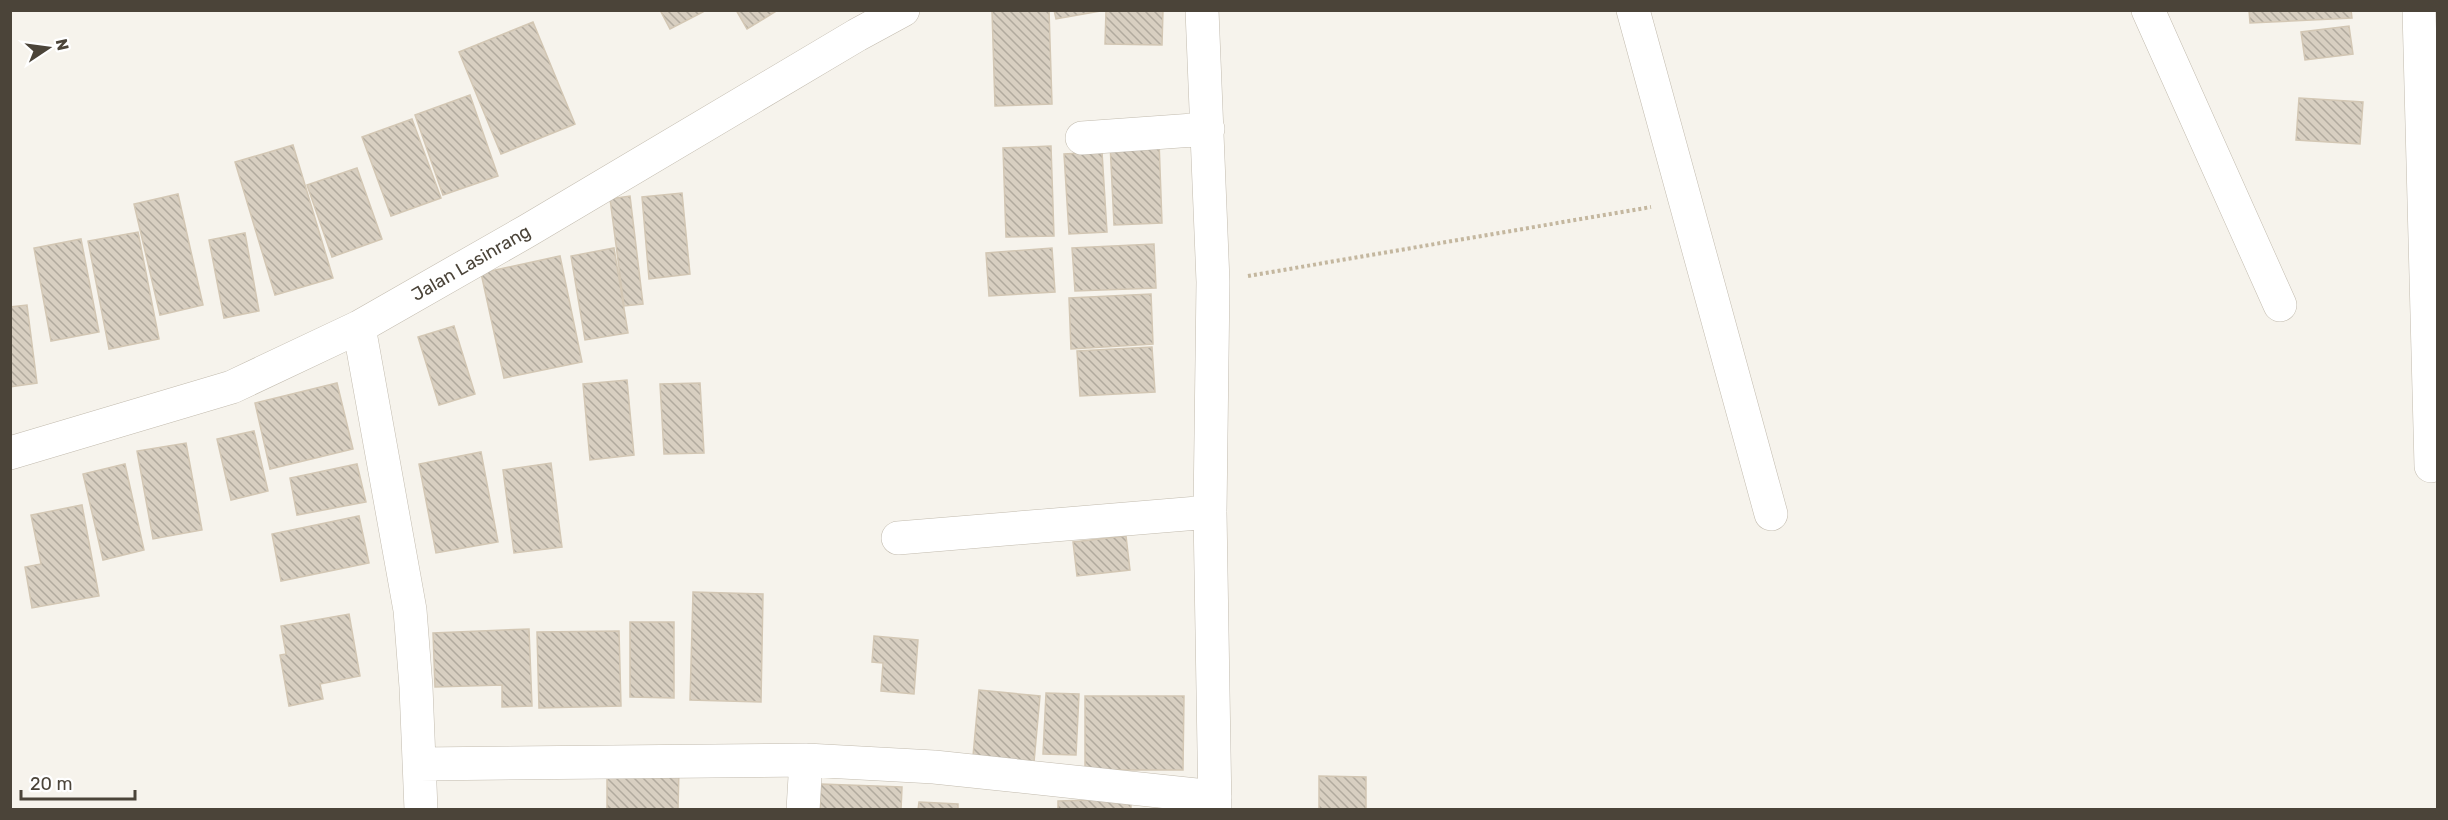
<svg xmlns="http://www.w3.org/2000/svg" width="2448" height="820" viewBox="0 0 2448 820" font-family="Rubik,sans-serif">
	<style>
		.building { fill: url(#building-back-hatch); stroke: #d3c7b4; stroke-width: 1.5 }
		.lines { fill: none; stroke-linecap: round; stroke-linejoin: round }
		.minor-casing { stroke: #c2bbae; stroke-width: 34 }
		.path { stroke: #c4b79f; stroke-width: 4; stroke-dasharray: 3 3; stroke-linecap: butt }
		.minor { stroke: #fff; stroke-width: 33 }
		.labels { text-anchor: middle; stroke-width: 5; stroke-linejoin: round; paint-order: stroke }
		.street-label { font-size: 18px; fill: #4b4439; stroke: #fff }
	</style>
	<defs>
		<pattern id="building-back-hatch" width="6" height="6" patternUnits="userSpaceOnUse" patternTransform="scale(1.5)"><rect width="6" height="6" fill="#d8cfc1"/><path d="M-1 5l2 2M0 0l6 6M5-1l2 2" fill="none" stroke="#b1aa9e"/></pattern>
	</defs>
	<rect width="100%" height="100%" fill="#f6f3ec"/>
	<path class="building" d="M660,10H702L703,12L670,29Z
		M736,10H778L747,29Z
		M1049,10L1052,104L995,106L992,11Z
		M1054,10H1100V11L1056,19Z
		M1106,10H1163L1162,45L1105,44Z
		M2249,10H2351L2352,18L2250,23Z
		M533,22L575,124L501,154L459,52Z
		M2349,26L2353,54L2305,60L2301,32Z
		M470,95L498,176L443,195L415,115Z
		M2299,98L2363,102L2360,144L2296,140Z
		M412,119L441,198L391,216L362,137Z
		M1159,141L1162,223L1114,225L1110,143Z
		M293,145L333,278L275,295L235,162Z
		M1051,146L1054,236L1006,237L1003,148Z
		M1102,152L1107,232L1069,234L1064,154Z
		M357,168L382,239L332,257L307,185Z
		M682,193L690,274L649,279L642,197Z
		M178,194L203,305L160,315L134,204Z
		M630,196L643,304L624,306L610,199Z
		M138,232L159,339L109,349L88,241Z
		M245,233L259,311L224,318L209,240Z
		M81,239L99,332L51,341L34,248Z
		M1154,244L1156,288L1075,291L1072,248Z
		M614,248L628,333L585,340L571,256Z
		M1052,248L1055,292L989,296L986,253Z
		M560,256L582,362L504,378L481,273Z
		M1151,294L1153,344L1071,349L1069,298Z
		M27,305L37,383L10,387V307Z
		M454,326L475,394L439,405L418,337Z
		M1152,347L1155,392L1080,396L1077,351Z
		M627,380L634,455L590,460L583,384Z
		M337,383L353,449L270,469L255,403Z
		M700,383L704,453L664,454L660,384Z
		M254,431L268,491L231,500L217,439Z
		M186,443L202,530L153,539L137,451Z
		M481,452L498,542L436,553L419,464Z
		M551,463L562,547L514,553L503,470Z
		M125,464L144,550L103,560L83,474Z
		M357,464L366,502L297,515L290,478Z
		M82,505L99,596L32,608L25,567L41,564L31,515Z
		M359,516L369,563L281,581L272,534Z
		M1126,536L1130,570L1077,576L1073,542Z
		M693,592L763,594L761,702L690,700Z
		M349,614L360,676L320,684L323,699L289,706L280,655L286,654L281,626Z
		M630,622H674V698L630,697Z
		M529,629L532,706L502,707V685L435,687L433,633Z
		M619,631L621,706L539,708L537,632Z
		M874,636L918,640L914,694L881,691L883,663L872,662Z
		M979,690L1040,696L1034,762L973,756Z
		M1046,693L1079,694L1076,755L1043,754Z
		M1085,696H1184L1183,770H1085Z
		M607,769H679L678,810H607Z
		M1319,776L1366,777V810H1319Z
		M821,784L902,787L901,810H820Z
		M1131,799V810H1058V801Z
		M919,802L958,804V810H918Z"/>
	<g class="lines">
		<g class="minor-casing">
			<path id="minor" d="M1202,10L1213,282L1210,512L1215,810
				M1633,10L1771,514
				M2148,10L2280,305
				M2419,10L2431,466
				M1082,138L1208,129
				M359,327L410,610L416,687L421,810
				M10,453L232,387L359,327L527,231L857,35L903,10
				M898,538L1210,512
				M420,764L806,760L934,767L1215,797
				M803,810L806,760"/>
		</g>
		<path class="path" d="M1248,276L1651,207"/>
		<use href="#minor" class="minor"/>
	</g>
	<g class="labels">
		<g class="street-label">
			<text transform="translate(471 263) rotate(-30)" y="6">Jalan Lasinrang</text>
		</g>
	</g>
	<rect width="2448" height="820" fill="none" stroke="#4b4439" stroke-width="24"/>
	<g transform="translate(48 48) rotate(77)" stroke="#ffffff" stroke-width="4.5" paint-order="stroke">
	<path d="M0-4.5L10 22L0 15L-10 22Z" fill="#4b4439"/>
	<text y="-9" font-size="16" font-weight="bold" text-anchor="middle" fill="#4b4439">N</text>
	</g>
	<path d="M21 790v9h114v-9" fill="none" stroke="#4b4439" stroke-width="3"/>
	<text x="30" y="790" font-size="18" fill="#4b4439" stroke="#ffffff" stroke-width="4.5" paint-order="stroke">20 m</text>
</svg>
